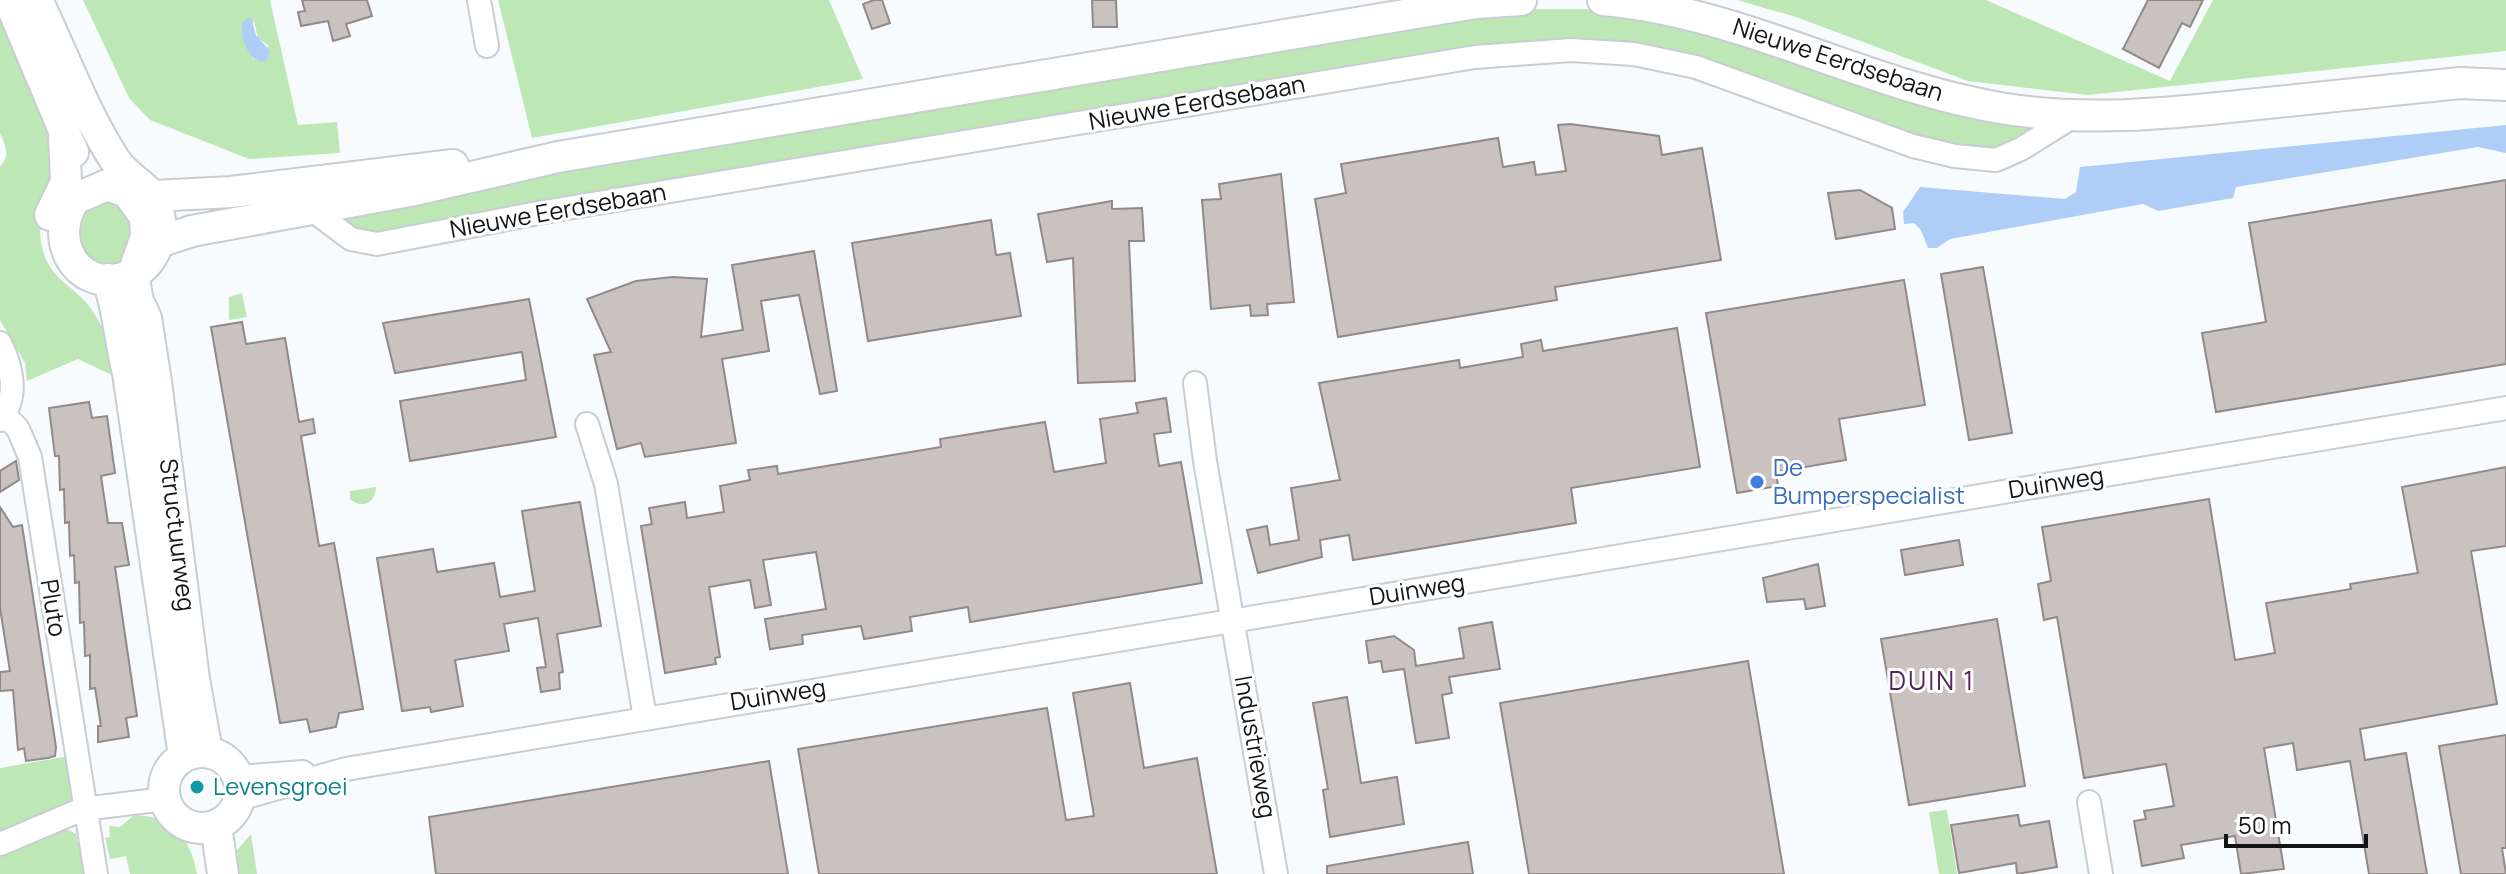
<svg xmlns="http://www.w3.org/2000/svg" width="2506" height="874" viewBox="0 0 2506 874" font-family="Manrope,sans-serif">
	<style>
		.green { fill: #bde7b5; fill-rule: evenodd }
		.water { fill: #aecef7 }
		.building { fill: #cac2c1; stroke: #918a89; stroke-width: 2 }
		.lines { fill: none; stroke-linecap: round; stroke-linejoin: round }
		.street-casing { stroke: #c8cdd2; stroke-width: 26 }
		.secondary-casing { stroke: #c8cdd2; stroke-width: 34 }
		.street { stroke: #fff; stroke-width: 22 }
		.secondary { stroke: #fff; stroke-width: 30 }
		.shop-dot { fill: #3f7fe0; stroke: #fff; stroke-width: 3 }
		.culture-dot { fill: #0f9aa8; stroke: #fff; stroke-width: 3 }
		.labels { text-anchor: middle; stroke-width: 6; stroke-linejoin: round; paint-order: stroke }
		.street-label { font-size: 24px; fill: #121415; stroke: #fff }
		.shop-label { font-size: 24px; fill: #366cbe; stroke: #fff; text-anchor: start }
		.culture-label { font-size: 24px; fill: #0d838f; stroke: #fff; text-anchor: start }
		.neighbourhood-label { font-size: 26px; letter-spacing: 2px; fill: #54275a; stroke: #fff }
	</style>
	<rect width="100%" height="100%" fill="#f8fbfe"/>
	<path class="green" d="M83,0H270L298,125L337,122L340,153L249,159L150,120L129,98ZM254,21L258,38L269,46L254,59L244,40Z
		M498,0H829L863,79L532,138Z
		M1737,0H1986L2170,81L2213,0H2506V51L2088,95L1968,81L1796,17Z
		M1522,9H1585L1649,16L2043,126L2006,151L1979,152L1901,132L1710,60L1641,45L1559,40L1457,50L380,233L356,232L331,211L492,180Z
		M0,16L54,145C60,182 30,217 44,254C51,276 69,285 84,300C104,322 112,352 120,379L78,359L27,381L25,363L0,320V166C11,156 5,145 0,133Z
		M107,200L122,208L131,225L121,263L105,265L87,256L76,230L83,212Z
		M242,293L247,317L229,320V297Z
		M376,487C375,503 363,510 350,499V491Z
		M69,756L75,800L0,831V768Z
		M1947,810L1957,874H1939L1929,812Z
		M134,815C172,816 191,838 197,874H130L126,856L110,859L105,838L110,837L109,826L120,827Z
		M67,829L76,834L85,874H0V856Z
		M251,834L257,874H234L232,856Z"/>
	<path class="water" d="M251,17L256,35L270,51L267,60L261,62C246,56 241,38 242,22Z
		M2506,125V153L2478,147L2236,187L2233,198L2158,211L2143,204L1950,239L1937,248H1928L1921,230L1914,223L1904,224L1903,212L1920,187L2065,199L2076,192L2080,167Z"/>
	<path class="building" d="M302,0H367L372,16L346,24L350,36L333,41L328,21L301,26L298,12L305,11Z
		M874,0H882L890,23L872,29L863,4Z
		M1092,0H1116L1117,27H1093Z
		M2148,0H2203L2190,27L2182,23L2159,68L2123,49Z
		M1570,124L1659,136L1662,155L1702,148L1721,260L1555,287L1557,300L1338,337L1315,199L1346,193L1341,164L1498,138L1503,167L1534,162L1536,175L1566,171L1558,125Z
		M1281,174L1294,302L1267,304L1268,315L1251,316L1250,305L1211,309L1202,200L1221,199L1219,184Z
		M2506,180V364L2216,412L2202,333L2266,322L2249,223Z
		M1860,190L1892,208L1895,229L1836,239L1828,193Z
		M1112,201V209L1142,208L1144,241H1129L1135,381L1078,383L1073,258L1047,262L1038,214Z
		M991,220L996,255L1010,253L1021,316L868,341L852,243Z
		M814,251L837,391L820,394L799,295L761,301L769,351L722,359L736,443L645,457L641,443L617,449L594,355L611,352L587,299L636,281L672,277L707,279L701,337L743,330L732,265Z
		M1983,267L2012,433L1969,440L1941,274Z
		M1904,280L1925,405L1839,419L1846,460L1776,472L1778,486L1737,493L1706,313Z
		M529,299L556,437L410,461L400,401L526,380L522,352L395,373L383,323Z
		M242,322L246,344L285,338L299,422L313,419L315,433L301,436L319,546L334,543L363,709L339,713L336,727L310,732L307,719L280,723L211,327Z
		M1677,328L1700,467L1571,488L1576,523L1353,560L1349,535L1320,540L1322,557L1258,573L1247,530L1267,526L1270,545L1299,540L1291,488L1340,480L1319,383L1459,360L1460,368L1523,357L1521,344L1541,340L1543,351Z
		M1166,398L1171,432L1154,434L1159,466L1181,462L1202,583L970,622L968,607L910,617L912,631L864,639L861,626L802,635L803,644L770,649L765,619L826,609L816,552L763,560L771,605L755,608L750,580L709,587L720,657L715,658L716,664L665,673L641,526L652,524L649,508L685,502L687,518L724,512L720,486L750,480L748,470L777,466L778,474L941,447L940,439L1045,422L1054,472L1106,463L1100,419L1138,413L1136,403Z
		M89,402L92,418L107,416L115,473L101,476L108,523H122L129,565L115,567L137,716L126,718L129,737L98,742V726H101L95,688L90,689V655L85,656L84,622L80,623L79,582L75,583L74,555L70,556L69,522L65,523L64,489L60,490L59,456H55L49,408Z
		M16,461L19,480L0,492V471Z
		M2506,467V546L2471,551L2497,704L2360,729L2365,760L2406,753L2427,874H2369L2350,761L2297,770L2293,743L2264,748L2284,869L2241,874L2235,836L2181,845L2184,858L2142,866L2134,821L2146,819L2144,811L2174,806L2166,764L2084,778L2057,617L2044,620L2038,584L2051,581L2042,527L2209,499L2235,660L2275,653L2266,603L2351,589L2350,584L2418,573L2402,487Z
		M580,502L601,626L557,634L563,672L559,673L560,689L541,692L537,668L546,667L538,618L504,624L509,651L455,660L463,706L431,712L430,707L402,711L377,558L433,549L437,572L494,563L500,597L535,591L522,511Z
		M0,507L13,527L22,525L56,747L55,756L48,758L26,761L24,748L18,750L13,690L0,691V672L10,671L0,608Z
		M1959,540L1963,565L1905,575L1901,550Z
		M1818,564L1825,606L1806,609L1804,599L1767,602L1763,578Z
		M1997,619L2025,786L1909,805L1881,639Z
		M1492,622L1500,669L1449,677L1452,693L1442,695L1449,738L1416,743L1404,669L1383,672L1381,661L1369,663L1366,641L1394,636L1414,650L1416,666L1464,658L1459,628Z
		M1748,661L1784,874H1529L1500,703Z
		M1130,683L1144,768L1197,758L1217,874H819L798,749L1047,708L1066,820L1094,816L1073,693Z
		M1347,697L1361,783L1397,777L1404,824L1330,837L1323,790L1328,789L1313,703Z
		M2506,735V848H2502L2506,874H2461L2439,746Z
		M769,761L788,874H436L429,817Z
		M2018,815L2020,826L2049,821L2057,867L2017,874L2016,863L1959,873L1951,825Z
		M1468,842L1473,874H1327V866Z"/>
	<g class="lines">
		<g class="street-casing">
			<path id="street" d="M479,0L487,46
				M311,209L351,239L377,244L538,213L1475,57L1571,50L1634,54L1696,67L1913,146L1955,156L1996,160L2021,149L2074,116
				M0,343C12,367 19,397 0,420
				M1195,383L1205,461L1276,874
				M4,414L18,429L30,457L96,874
				M587,424L606,484L645,718
				M238,777L303,772
				M239,799L346,769L2506,408
				M2089,802L2101,874
				M0,844L83,809L165,799"/>
		</g>
		<g class="secondary-casing">
			<path id="secondary" d="M9,0L73,152
				M37,0C63,53 83,111 115,160C127,180 152,186 158,210C166,239 152,270 123,278C74,291 48,237 75,199L107,185L127,192L145,217L146,236L133,274L138,301L146,318L156,382L194,679L207,752
				M1603,0C1742,12 1864,85 2000,108C2083,122 2165,114 2248,105C2319,98 2389,90 2460,83L2506,85
				M153,196L231,192L453,165
				M50,215L66,182L64,137
				M159,242L192,231L415,190L558,157L1476,3L1521,0
				M108,279C118,310 120,341 128,373L184,756
				M164 790a38 38 0 1 1 76 0a38 38 0 1 1-76 0Z
				M216,825L223,874"/>
		</g>
		<use href="#street" class="street"/>
		<use href="#secondary" class="secondary"/>
	</g>
	<circle class="shop-dot" cx="1757" cy="482" r="8"/>
	<circle class="culture-dot" cx="197" cy="787" r="8"/>
	<g class="labels">
		<g class="street-label">
			<text transform="translate(1838 60) rotate(18)" y="8">Nieuwe Eerdsebaan</text>
			<text transform="translate(1197 103) rotate(-10)" y="8">Nieuwe Eerdsebaan</text>
			<text transform="translate(558 211) rotate(-10)" y="8">Nieuwe Eerdsebaan</text>
			<text transform="translate(2056 483) rotate(-9)" y="8">Duinweg</text>
			<text transform="translate(177 535) rotate(83)" y="8">Structuurweg</text>
			<text transform="translate(1417 590) rotate(-9)" y="8">Duinweg</text>
			<text transform="translate(53 608) rotate(81)" y="8">Pluto</text>
			<text transform="translate(778 695) rotate(-9)" y="8">Duinweg</text>
			<text transform="translate(1255 747) rotate(80)" y="8">Industrieweg</text>
		</g>
		<g class="shop-label">
			<text x="1773" y="476">De<tspan x="1773" dy="28">Bumperspecialist</tspan></text>
		</g>
		<g class="culture-label">
			<text x="213" y="795">Levensgroei</text>
		</g>
		<g class="neighbourhood-label">
			<text x="1932" y="690">DUIN 1</text>
		</g>
	</g>
	<path d="M2226 834v12h140v-12" fill="none" stroke="#121415" stroke-width="4"/>
	<text x="2238" y="834" font-size="24" fill="#121415" stroke="#ffffff" stroke-width="6" paint-order="stroke">50 m</text>
</svg>
